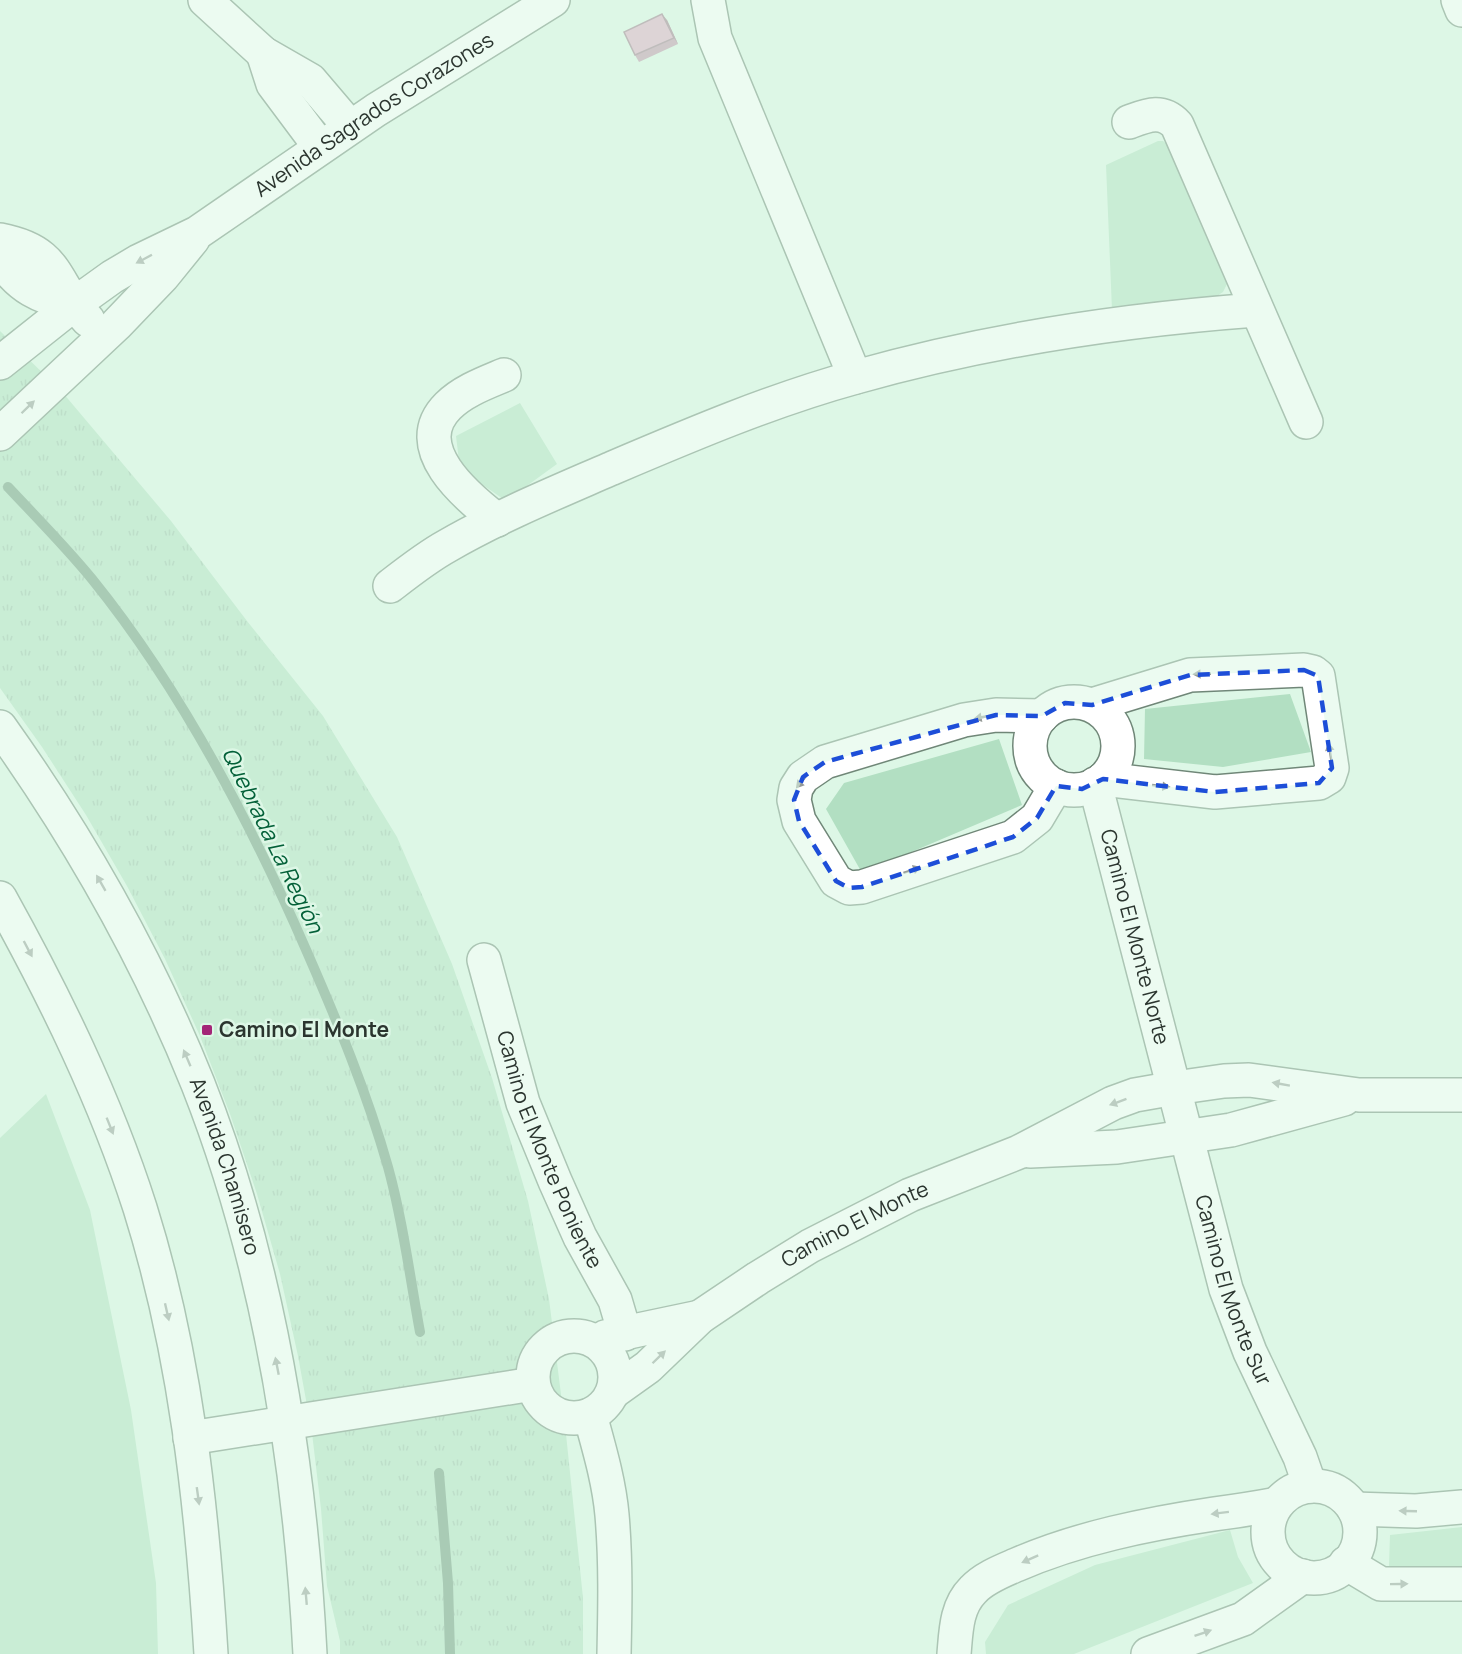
<svg xmlns="http://www.w3.org/2000/svg" width="1462" height="1654" viewBox="0 0 1462 1654" font-family="Manrope,sans-serif">
	<style>
		.green { fill: #b2dfc2 }
		.park { fill: url(#park-tufts) }
		.lines { fill: none; stroke-linecap: round; stroke-linejoin: round }
		.stream { stroke: #6c947b; stroke-width: 10 }
		.minor-casing { stroke: #708778; stroke-width: 36 }
		.minor { stroke: #fff; stroke-width: 33 }
		.wall { fill: #be90a9 }
		.shaded-wall { fill: #9b7689 }
		.building { fill: #dda8c4; stroke: #9b7689; stroke-width: 1.5 }
		.oneway { fill: #959a97 }
		.marked { fill: none; stroke: #1d4ed8; stroke-width: 4.5; stroke-dasharray: 12 8; stroke-linejoin: round }
		.poi-dot { fill: #a32577; stroke: #ddf7e6; stroke-width: 2 }
		.labels { text-anchor: middle; stroke-width: 5; stroke-linejoin: round; paint-order: stroke }
		.street-label { font-size: 21px; fill: #2b352f; stroke: #ddf7e6 }
		.poi-label { font-size: 21px; font-weight: bold; fill: #2b352f; stroke: #ddf7e6; text-anchor: start }
		.water-label { font-size: 22px; font-style: italic; fill: #036038; stroke: #ddf7e6 }
	</style>
	<defs>
		<pattern id="park-tufts" width="24" height="20" patternUnits="userSpaceOnUse" patternTransform="scale(1.5)"><rect width="24" height="20" fill="#b2dfc2"/><path d="M3 7l-1-3M5 7V3M7 7l1-3M15 17l-1-3M17 17v-4M19 17l1-3" fill="none" stroke="#99c0a7"/></pattern>
	</defs>
	<rect width="100%" height="100%" fill="#ddf7e6"/>
	<path class="green" d="M1158,141H1163L1169,146L1228,282L1223,292L1206,303L1112,310L1106,165Z
		M520,403L557,464L506,501L460,469L456,436Z
		M1290,694L1311,752L1223,767L1144,759L1145,709Z
		M999,739L1022,805L862,873L826,809L844,783Z
		M46,1094L90,1210L131,1410L156,1583L158,1654H0V1138Z
		M1462,1527V1568L1389,1566L1390,1535Z
		M1230,1530L1238,1557L1253,1583L1074,1654H986L985,1642L1008,1605L1095,1565Z"/>
	<path class="park" d="M0,331L63,393L171,521L247,621L323,716L397,837L452,964L492,1078L528,1201L549,1299L566,1434L583,1598V1654H340V1641L327,1586L321,1509L312,1433L298,1356L280,1274L257,1194L230,1114L200,1036L165,959L127,886L86,815L42,747L0,688Z"/>
	<g class="lines">
		<path class="stream" d="M8,487C36,517 65,546 92,579C181,689 251,823 307,952C338,1023 367,1093 388,1167C403,1221 410,1278 420,1332
			M439,1473L448,1583L450,1654"/>
		<g class="minor-casing">
			<g id="minor">
				<path d="M205,0L263,53L310,80L350,127"/>
				<path d="M708,0L715,38L855,377"/>
				<path d="M1458,0L1462,10"/>
				<path d="M263,53L273,84L320,147"/>
				<path d="M1129,122C1148,115 1162,109 1177,125L1306,422"/>
				<path d="M0,240C62,252 52,283 88,320"/>
				<path d="M0,258C19,288 40,297 73,305"/>
				<path id="s1" d="M0,363L73,305L112,277L139,261L197,233L376,110L553,0"/>
				<path d="M0,434L116,325L163,276L193,239"/>
				<path d="M497,520C466,496 407,447 448,406C463,391 485,383 504,375"/>
				<path d="M390,586C408,572 427,557 447,546C499,516 555,493 610,469C690,435 772,400 856,377C987,340 1121,320 1256,310"/>
				<circle cx="1074" cy="746" r="44"/>
				<path d="M1092,705L1190,675L1304,670L1313,672L1318,676L1332,768L1329,777L1319,783L1215,792L1103,779"/>
				<path d="M1042,716L996,715L964,720L825,762L803,777L796,788L794,800L799,821L836,881L849,888L862,887L1013,837L1037,818L1056,786"/>
				<path id="s2" d="M0,727C79,838 147,957 198,1084C269,1264 300,1461 310,1654"/>
				<path id="s3" d="M1095,784L1226,1289L1250,1352L1300,1457L1310,1486"/>
				<path d="M0,898C55,997 105,1099 140,1208C185,1351 202,1504 211,1654"/>
				<path id="s4" d="M484,960L523,1103L555,1181L580,1237L615,1300L625,1334"/>
				<path d="M1030,1151L1117,1147L1231,1130L1344,1099"/>
				<circle cx="574" cy="1377" r="41"/>
				<path d="M605,1337L700,1317"/>
				<path id="s5" d="M613,1392L648,1367L700,1317L758,1278L810,1246L910,1195L1019,1152L1113,1103L1135,1095L1175,1088L1224,1081L1249,1080L1359,1095H1462"/>
				<path d="M590,1415C599,1448 609,1481 612,1515C616,1561 615,1608 614,1654"/>
				<path d="M190,1438L533,1384"/>
				<circle cx="1314" cy="1532" r="46"/>
				<path d="M1354,1509L1416,1511L1462,1507"/>
				<path d="M1346,1563L1381,1584H1462"/>
				<path d="M954,1654C956,1631 956,1607 973,1590C984,1578 1002,1571 1016,1565C1078,1538 1147,1524 1214,1514C1236,1511 1256,1508 1277,1504"/>
				<path d="M1148,1654L1243,1619L1303,1576"/>
			</g>
		</g>
		<use href="#minor" class="minor"/>
	</g>
	<path class="wall" d="M667,20L678,44L639,62L635,55Z"/>
	<path class="shaded-wall" d="M662,14L667,20L678,44L674,38Z"/>
	<path class="building" d="M662,14L674,38L635,55L624,32Z"/>
	<defs><path id="oneway-solid" d="M-6-.8H1V-3.2L6.5 0L1 3.2V.8H-6Z" transform="scale(1.5)"/></defs>
	<g class="oneway">
		<use href="#oneway-solid" transform="translate(144 259) rotate(152)"/>
		<use href="#oneway-solid" transform="translate(28 407) rotate(-44)"/>
		<use href="#oneway-solid" transform="translate(1202 674) rotate(178)"/>
		<use href="#oneway-solid" transform="translate(983 717) rotate(170)"/>
		<use href="#oneway-solid" transform="translate(1330 752) rotate(-99)"/>
		<use href="#oneway-solid" transform="translate(802 781) rotate(129)"/>
		<use href="#oneway-solid" transform="translate(1161 786) rotate(6)"/>
		<use href="#oneway-solid" transform="translate(912 870) rotate(-18)"/>
		<use href="#oneway-solid" transform="translate(101 883) rotate(-120)"/>
		<use href="#oneway-solid" transform="translate(28 949) rotate(62)"/>
		<use href="#oneway-solid" transform="translate(187 1058) rotate(-113)"/>
		<use href="#oneway-solid" transform="translate(1281 1084) rotate(-170)"/>
		<use href="#oneway-solid" transform="translate(1118 1102) rotate(160)"/>
		<use href="#oneway-solid" transform="translate(110 1126) rotate(68)"/>
		<use href="#oneway-solid" transform="translate(167 1312) rotate(77)"/>
		<use href="#oneway-solid" transform="translate(659 1357) rotate(-44)"/>
		<use href="#oneway-solid" transform="translate(277 1366) rotate(-101)"/>
		<use href="#oneway-solid" transform="translate(198 1496) rotate(82)"/>
		<use href="#oneway-solid" transform="translate(1408 1511) rotate(-178)"/>
		<use href="#oneway-solid" transform="translate(1220 1513) rotate(173)"/>
		<use href="#oneway-solid" transform="translate(1030 1559) rotate(156)"/>
		<use href="#oneway-solid" transform="translate(1399 1584) rotate(-1)"/>
		<use href="#oneway-solid" transform="translate(306 1596) rotate(-95)"/>
		<use href="#oneway-solid" transform="translate(1203 1633) rotate(-19)"/>
	</g>
	<path d="M0 0H1462V1654H0ZM1304,670L1318,676L1332,768L1319,783L1215,792L1103,779L1082,789L1056,786L1037,818L1013,837L862,887L849,888L836,881L799,821L794,800L803,777L825,762L996,715L1042,716L1065,703L1092,705L1190,675Z" fill="#ddf7e6" fill-opacity=".55" fill-rule="evenodd"/>
	<path class="marked" d="M1304,670L1318,676L1332,768L1319,783L1215,792L1103,779L1082,789L1056,786L1037,818L1013,837L862,887L849,888L836,881L799,821L794,800L803,777L825,762L996,715L1042,716L1065,703L1092,705L1190,675Z"/>
	<rect class="poi-dot" x="201" y="1024" width="12" height="12" rx="3"/>
	<g class="labels">
		<g class="street-label">
			<text dy="7" stroke="none"><textPath href="#s1" startOffset="450">Avenida Sagrados Corazones</textPath></text>
			<text dy="7" stroke="none"><textPath href="#s3" startOffset="158">Camino El Monte Norte</textPath></text>
			<text dy="7" stroke="none"><textPath href="#s4" startOffset="201">Camino El Monte Poniente</textPath></text>
			<text dy="7" stroke="none"><textPath href="#s2" startOffset="496">Avenida Chamisero</textPath></text>
			<text dy="7" stroke="none"><textPath href="#s5" startOffset="296">Camino El Monte</textPath></text>
			<text dy="7" stroke="none"><textPath href="#s3" startOffset="525">Camino El Monte Sur</textPath></text>
		</g>
		<g class="poi-label">
			<text x="219" y="1037">Camino El Monte</text>
		</g>
		<g class="water-label">
			<text transform="translate(273 840) rotate(64)" y="8">Quebrada La Región</text>
		</g>
	</g>
</svg>
